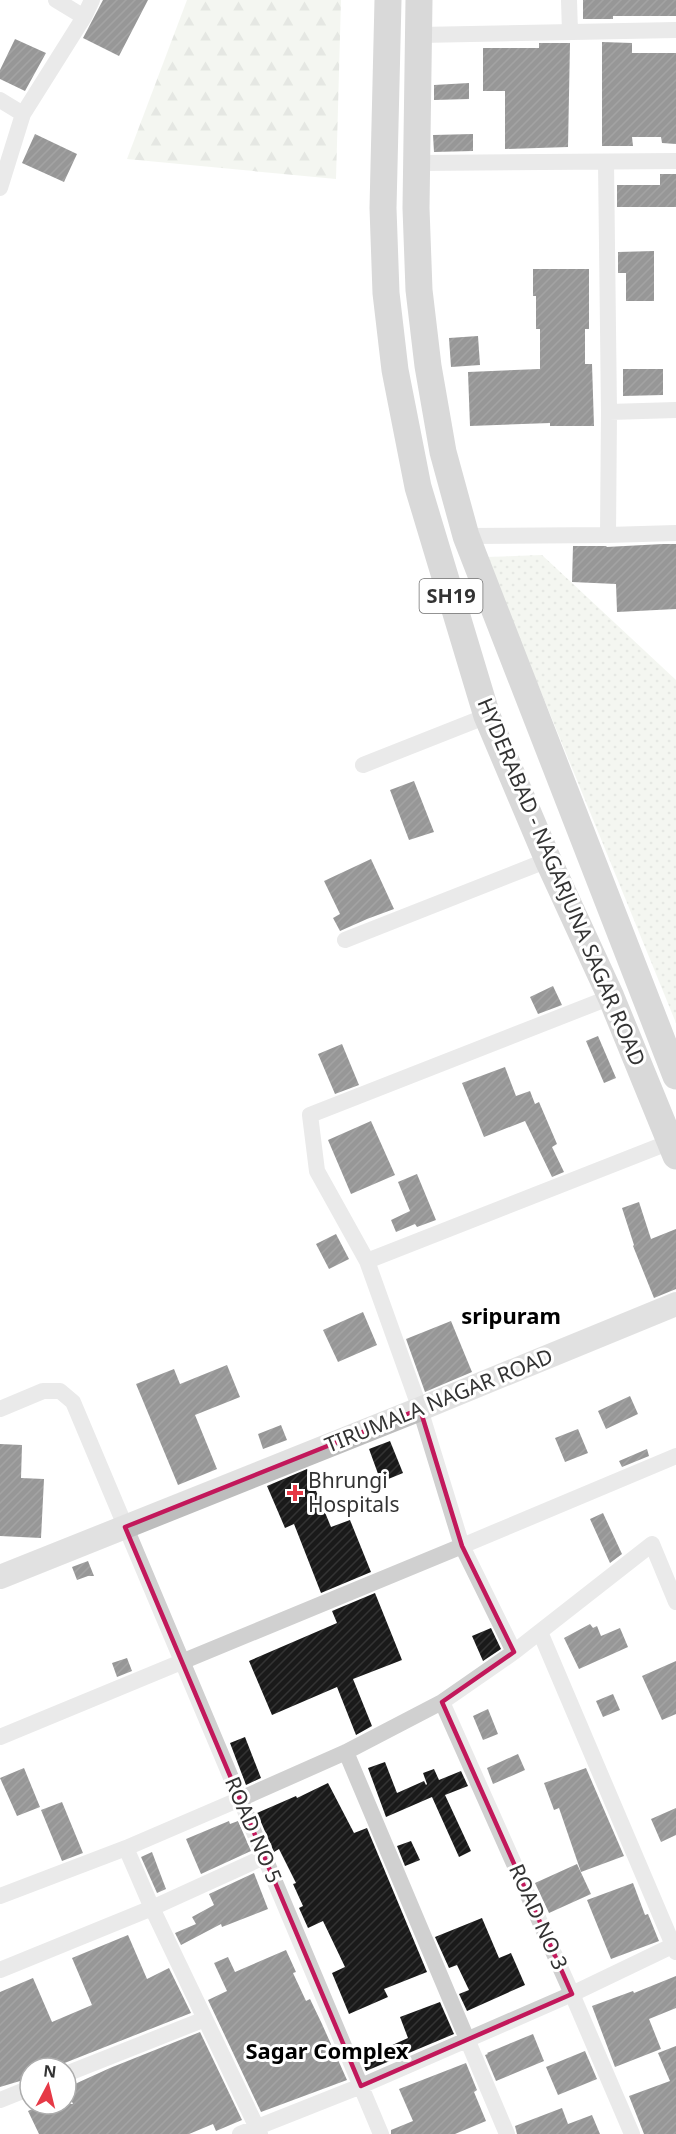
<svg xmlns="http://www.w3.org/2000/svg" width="676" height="2134" viewBox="0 0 676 2134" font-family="'Noto Sans',sans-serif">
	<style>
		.grass { fill: url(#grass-dots) }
		.forest { fill: url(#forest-firs) }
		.building { fill: url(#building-hatch) }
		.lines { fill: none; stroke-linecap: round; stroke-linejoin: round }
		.street { stroke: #d0d0d0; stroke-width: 16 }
		.secondary { stroke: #bdbdbd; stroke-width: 24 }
		.primary { stroke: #ababab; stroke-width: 27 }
		.marked { fill: none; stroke: #c2185b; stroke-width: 4.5; stroke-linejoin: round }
		.poi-dot { fill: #e63946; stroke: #fff; stroke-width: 2 }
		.labels { text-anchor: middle; stroke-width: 6; stroke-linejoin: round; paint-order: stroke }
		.shield { fill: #fff; stroke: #707070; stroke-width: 1.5 }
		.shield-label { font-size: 20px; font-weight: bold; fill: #333 }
		.street-label { font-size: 21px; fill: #333; stroke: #fff }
		.poi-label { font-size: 21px; fill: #333; stroke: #fff; text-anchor: start }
		.neighbourhood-label { font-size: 22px; font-weight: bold; fill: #000; stroke: #fff }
	</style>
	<defs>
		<pattern id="grass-dots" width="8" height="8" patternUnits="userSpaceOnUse" patternTransform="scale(1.5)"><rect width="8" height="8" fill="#e6ecdf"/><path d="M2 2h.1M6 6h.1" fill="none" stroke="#c6cbc0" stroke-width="1.8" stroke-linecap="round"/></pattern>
		<pattern id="forest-firs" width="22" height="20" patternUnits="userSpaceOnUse" patternTransform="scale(1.5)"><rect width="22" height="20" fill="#e6ecdf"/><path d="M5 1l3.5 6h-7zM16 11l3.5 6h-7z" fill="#c6cbc0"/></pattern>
		<pattern id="building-hatch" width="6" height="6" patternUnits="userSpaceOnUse" patternTransform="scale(1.5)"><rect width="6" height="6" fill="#1a1a1a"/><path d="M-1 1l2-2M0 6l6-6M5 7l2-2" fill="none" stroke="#333"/></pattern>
	</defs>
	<rect width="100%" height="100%" fill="#fff"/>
	<path class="grass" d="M542,555L676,680V1023L486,557Z"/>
	<path class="forest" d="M187,0H341L336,179L127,159Z"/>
	<path class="building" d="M103,0H148L119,56L83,38Z
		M583,0H676V16H613V19H583Z
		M15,39L46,53L25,91L0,79V70Z
		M602,42L632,43V53H676V144L662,143L661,137H632L633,146H602Z
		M539,43H570L568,147L505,149V91H483V48H539Z
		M469,83V99L434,100V85Z
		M35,134L77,154L64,182L22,163Z
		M473,134V151L434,152L433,135Z
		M660,174H676V207H617V185H660Z
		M654,251V301H626V273H618V252Z
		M533,269H589V329H585V364H592L594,426H550V423L470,426L468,372L540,369V329H536V296H533Z
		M478,336L480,365L451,367L449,338Z
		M623,369H663V395L623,396Z
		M663,544H676V609L617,612L616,584L572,582L573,546H607L606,547Z
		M414,781L434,832L409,840L390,790Z
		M371,859L394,909L367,919L340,931L333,918L340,914L324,881Z
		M553,986L562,1005L538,1014L530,997Z
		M598,1036L616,1078L604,1083L586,1041Z
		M342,1044L359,1085L335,1094L318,1054Z
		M505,1067L516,1096L530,1091L535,1104L539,1102L557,1144L552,1147L564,1172L552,1177L525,1121L484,1137L462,1083Z
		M371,1121L395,1175L351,1194L328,1140Z
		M417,1174L436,1220L417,1227L415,1224L396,1232L391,1220L410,1211L398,1182Z
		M639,1202L651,1239L676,1229V1289L654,1298L633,1246L634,1245L622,1208Z
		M336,1234L349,1259L329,1269L316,1244Z
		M363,1312L377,1345L338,1362L323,1330Z
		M451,1321L472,1372L425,1392L406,1339Z
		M227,1365L240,1397L195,1415L217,1469L178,1485L136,1384L174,1369L180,1384Z
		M630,1396L638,1414L606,1429L598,1411Z
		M281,1425L287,1440L263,1449L258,1434Z
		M578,1429L588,1453L565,1462L555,1438Z
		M390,1441L403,1473L381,1482L369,1449Z
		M0,1444L22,1445L21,1478L44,1479L41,1538L0,1536Z
		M647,1449L649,1456L622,1467L619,1461Z
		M307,1469L331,1527L350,1520L371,1572L321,1593L294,1524L285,1528L267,1486Z
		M603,1513L622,1554L610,1563L590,1519Z
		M88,1561L94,1576H88L77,1580L72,1567Z
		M375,1593L402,1660L353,1679L372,1726L356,1735L337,1687L272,1715L249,1661L337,1623L332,1611Z
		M590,1624L593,1628L597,1626L601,1636L620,1628L628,1647L579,1669L564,1638Z
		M491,1628L501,1649L483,1661L472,1636Z
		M127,1658L132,1671L117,1677L112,1663Z
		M676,1661V1714L662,1720L642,1676Z
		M613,1694L620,1710L603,1717L596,1701Z
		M488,1709L498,1734L483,1740L473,1716Z
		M245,1737L261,1778L246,1785L230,1743Z
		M518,1754L525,1770L493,1784L487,1768Z
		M385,1762L397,1793L424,1781L426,1785L427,1784L423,1773L434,1769L439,1780L461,1771L468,1786L445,1795L471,1851L459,1857L432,1797L386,1817L368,1768Z
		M24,1768L40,1807L17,1816L0,1778Z
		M586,1768L624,1856L581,1872L559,1808L554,1810L544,1783Z
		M328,1783L354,1833L367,1828L427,1972L384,1989L388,1997L349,2014L332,1973L345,1967L323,1921L308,1928L299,1908L303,1906L293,1884L296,1883L279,1849L274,1852L257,1813L296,1796L297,1798Z
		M62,1802L83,1853L62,1861L41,1810Z
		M676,1808V1835L661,1842L651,1819Z
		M229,1821L230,1824L238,1821L251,1851L201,1874L186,1839Z
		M411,1841L420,1860L405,1866L397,1846Z
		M152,1852L166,1889L157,1893L141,1857Z
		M577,1864L591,1894L549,1913L535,1883Z
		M254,1873L268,1909L222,1927L221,1924L181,1945L175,1933L196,1924L192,1917L214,1905L209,1894Z
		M633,1883L645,1915L648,1914L659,1941L611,1959L587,1900Z
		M482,1918L499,1958L511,1953L525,1985L467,2011L459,1994L469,1990L457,1965L449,1968L435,1937Z
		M128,1935L147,1979L169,1968L191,2013L62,2064L57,2068H30V2078L0,2087V1992L33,1978L52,2022L92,2005L72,1958Z
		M286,1950L296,1972L293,1973L306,2001L310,1999L322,2024L347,2080L261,2112L208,2000L227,1991L214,1963L228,1957L235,1972Z
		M676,1976V2008L649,2019L661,2049L615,2067L592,2006L633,1991L634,1993Z
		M440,2002L454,2034L366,2071L361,2059L408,2038L400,2017Z
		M200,2032L242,2120L216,2131L213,2124L189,2134H39L28,2111L43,2104H73L66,2088L110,2068Z
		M533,2034L544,2061L496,2081L485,2055L488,2054L487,2053Z
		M676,2046V2134H644L629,2096L670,2081L658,2053Z
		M585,2051L597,2079L558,2095L546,2067Z
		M466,2063L477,2090L474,2092L486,2121L455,2134H391V2130L413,2121L399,2089Z
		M562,2108L568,2124L592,2115L600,2134H517L515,2126Z"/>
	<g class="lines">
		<path class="street" d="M56,0L84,17
			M569,0L570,32
			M419,35L676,30
			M0,100L23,114
			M416,163L676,161
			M0,188L23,114L84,17L92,0
			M609,412L676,410
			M608,535L676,533
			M466,536L608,535L609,412L606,162
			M363,765L487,716
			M345,940L548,860
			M611,997L310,1115L317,1171L367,1261L420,1409L462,1546L676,1456
			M367,1261L670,1142
			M0,1409L43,1391H60L73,1402L381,2134
			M540,1632L676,1952
			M442,1702L572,1994L632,2134
			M0,1737L462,1546L514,1652
			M346,1752L507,2134
			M126,1848L152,1908L260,2134
			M0,1896L126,1848L240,1799L346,1752L442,1702L514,1652L652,1544L676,1602
			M0,1970L152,1908L264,1857
			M66,2074L205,2019
			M0,2100L30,2088
			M240,2134L361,2086L572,1994L676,1944"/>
		<path class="secondary" d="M0,1577L420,1409L676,1304"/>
		<path class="primary" d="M388,0L383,208L386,293L395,370L418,487L487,716L548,860L611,997L676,1156
			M419,0L416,208L419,290L428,366L443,452L466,536L676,1076"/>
	</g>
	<path d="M0 0H676V2134H0ZM420,1409L462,1546L514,1652L442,1702L572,1994L361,2086L125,1527Z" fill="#fff" fill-opacity=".55" fill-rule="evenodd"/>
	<path class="marked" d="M420,1409L462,1546L514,1652L442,1702L572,1994L361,2086L125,1527Z"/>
	<path class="poi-dot" d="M292 1484h6v6h6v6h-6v6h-6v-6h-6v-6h6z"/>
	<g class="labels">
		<rect class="shield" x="419.5" y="579" width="63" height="34" rx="4.5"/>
		<g class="shield-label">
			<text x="451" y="603">SH19</text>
		</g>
		<g class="street-label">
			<text transform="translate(561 882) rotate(67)" y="7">HYDERABAD - NAGARJUNA SAGAR ROAD</text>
			<text transform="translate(439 1401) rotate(-22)" y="7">TIRUMALA NAGAR ROAD</text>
			<text transform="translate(253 1830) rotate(67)" y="7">ROAD NO 5</text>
			<text transform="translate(538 1917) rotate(66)" y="7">ROAD NO 3</text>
		</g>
		<g class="poi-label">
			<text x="308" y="1488">Bhrungi<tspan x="308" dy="24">Hospitals</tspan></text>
		</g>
		<g class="neighbourhood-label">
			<text x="511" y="1324">sripuram</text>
			<text x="327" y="2059">Sagar Complex</text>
		</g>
	</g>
	<g transform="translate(48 2086) rotate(7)"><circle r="28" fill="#ffffff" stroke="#adadad" stroke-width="1.5"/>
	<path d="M0-4.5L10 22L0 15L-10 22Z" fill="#e63946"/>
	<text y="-9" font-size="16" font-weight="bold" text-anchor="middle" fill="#333333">N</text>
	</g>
</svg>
